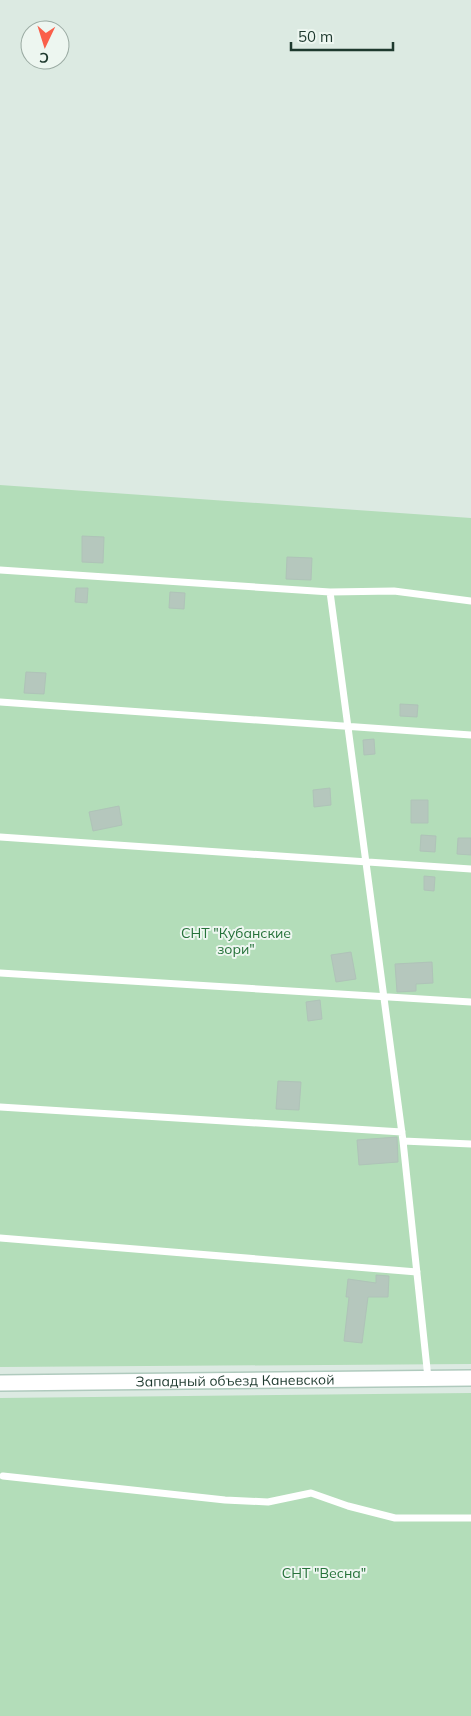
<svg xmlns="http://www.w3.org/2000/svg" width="471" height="1716" viewBox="0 0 471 1716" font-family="Mulish,sans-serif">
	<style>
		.green { fill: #b3ddb9 }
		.building { fill: #b5c7bd; stroke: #afc3b8 }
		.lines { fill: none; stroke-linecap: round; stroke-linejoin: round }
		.secondary-casing { stroke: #afcabd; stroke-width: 18 }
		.lane { stroke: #fff; stroke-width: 7 }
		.secondary { stroke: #fff; stroke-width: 15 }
		.labels { text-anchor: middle; stroke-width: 4; stroke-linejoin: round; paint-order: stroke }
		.park-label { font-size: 14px; fill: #26723a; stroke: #edf6f0 }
		.street-label { font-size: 14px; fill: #1e392e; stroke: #edf6f0 }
	</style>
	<rect width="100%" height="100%" fill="#dceae2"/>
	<path class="green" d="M0,485L471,518V1364L0,1367Z
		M471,1393V1716H0V1398Z"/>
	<path class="building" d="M82,536L104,537L103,563L82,562Z
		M287,557L312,558L311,580L286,579Z
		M76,588H88L87,603L75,602Z
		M170,592L185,593L184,609L169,608Z
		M26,672L46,673L44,694L24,693Z
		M400,704L418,705L417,717L400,716Z
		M374,739L375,754L364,755L363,740Z
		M330,788L331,805L314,807L313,790Z
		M411,800H428V823H411Z
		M119,806L122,825L93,831L89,812Z
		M421,835L436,836L435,852L420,851Z
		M458,838H471V855L457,854Z
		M424,876L435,877L434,891L424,890Z
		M351,952L356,979L336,982L331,955Z
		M432,962L433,983L416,984V991L397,992L395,964Z
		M320,1000L322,1019L308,1021L306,1002Z
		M278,1081L301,1082L299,1110L276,1109Z
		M397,1137L398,1162L359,1165L357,1140Z
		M376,1275L389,1276L388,1297H368L362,1343L344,1341L349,1297H346L348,1279L376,1283Z"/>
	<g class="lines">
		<g class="secondary-casing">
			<g id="secondary">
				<path id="s1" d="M0,1383L471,1378"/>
			</g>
		</g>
		<path class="lane" d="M0,570L330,592L394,591L471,601
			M330,592L403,1141L428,1378
			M0,702L471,735
			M0,837L471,869
			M0,973L471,1002
			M0,1107L402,1132
			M403,1141L471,1144
			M0,1238L417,1272
			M3,1476L225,1500L268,1502L311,1493L348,1506L395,1518H471"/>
		<use href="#secondary" class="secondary"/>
	</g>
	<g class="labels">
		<g class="park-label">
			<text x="236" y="938">СНТ "Кубанские<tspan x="236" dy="16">зори"</tspan></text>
			<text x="324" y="1578">СНТ "Весна"</text>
		</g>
		<g class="street-label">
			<text dy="5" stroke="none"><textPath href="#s1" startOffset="235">Западный объезд Каневской</textPath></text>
		</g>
	</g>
	<g transform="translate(45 45) rotate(184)"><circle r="24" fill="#edf6f0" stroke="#9aaaa2"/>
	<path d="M0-4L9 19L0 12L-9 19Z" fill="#fa5f4a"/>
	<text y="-8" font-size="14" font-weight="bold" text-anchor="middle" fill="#1e392e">С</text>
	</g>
	<path d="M291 42v8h102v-8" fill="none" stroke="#1e392e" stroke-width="2.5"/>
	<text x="298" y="42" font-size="15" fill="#1e392e" stroke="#edf6f0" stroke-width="4" paint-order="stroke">50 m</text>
</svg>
